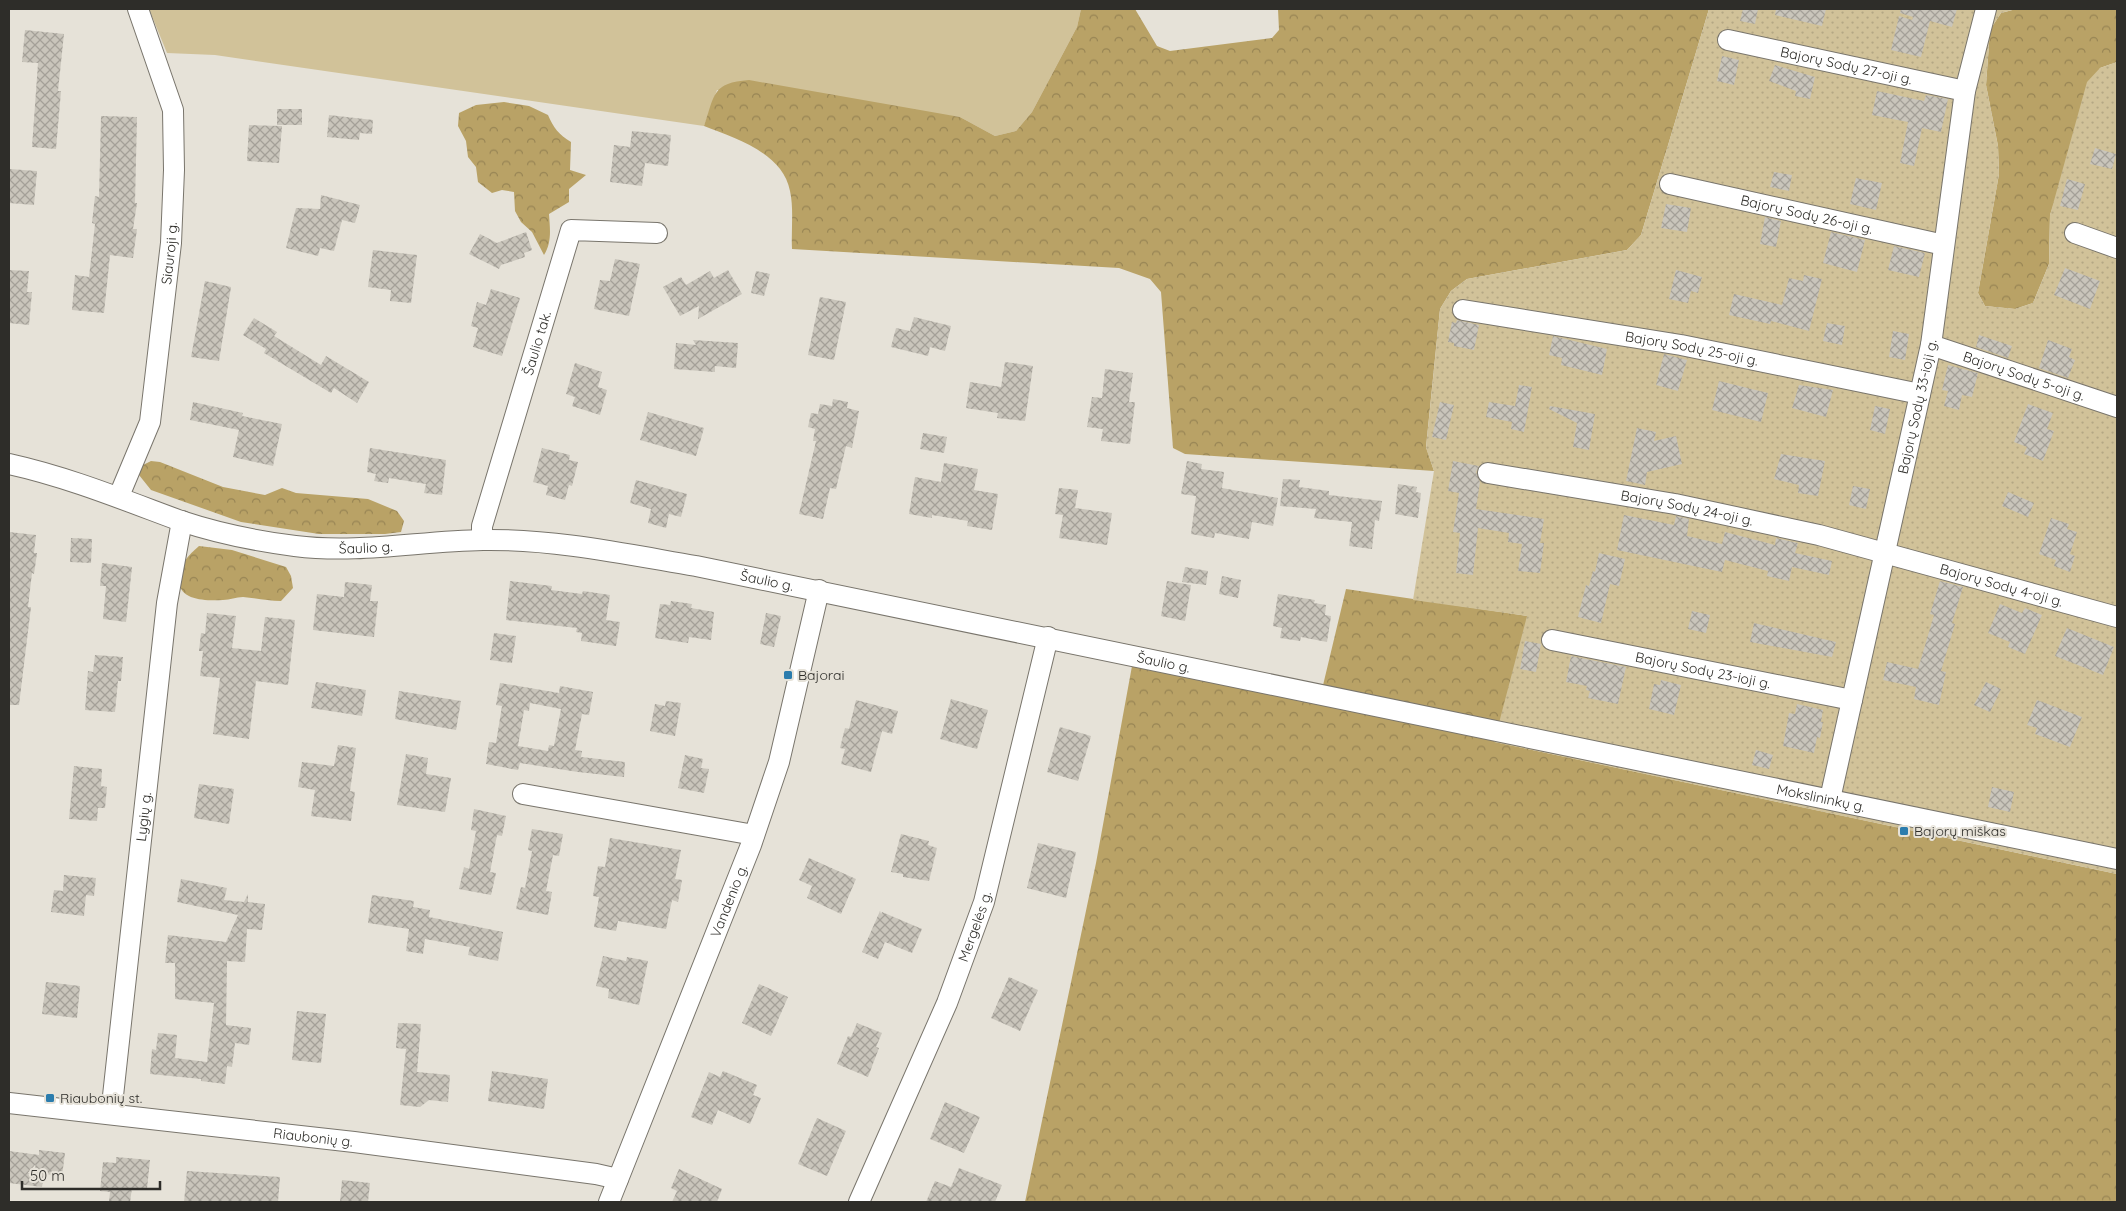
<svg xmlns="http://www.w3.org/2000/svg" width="2126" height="1211" viewBox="0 0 2126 1211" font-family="Quicksand,sans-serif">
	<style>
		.green { fill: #d1c299 }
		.forest { fill: url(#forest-crowns) }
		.garden { fill: url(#garden-dots) }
		.building { fill: url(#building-cross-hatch); fill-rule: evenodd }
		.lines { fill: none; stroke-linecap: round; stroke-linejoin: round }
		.minor-casing { stroke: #79756c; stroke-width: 22 }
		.minor { stroke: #fff; stroke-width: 20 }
		.poi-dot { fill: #2b7cad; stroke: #e6e2d8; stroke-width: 2 }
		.labels { text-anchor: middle; stroke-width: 4; stroke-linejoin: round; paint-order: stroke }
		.street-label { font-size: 14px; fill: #2e2d29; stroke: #e6e2d8 }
		.poi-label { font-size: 14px; fill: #2e2d29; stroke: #e6e2d8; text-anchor: start }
	</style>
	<defs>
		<pattern id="forest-crowns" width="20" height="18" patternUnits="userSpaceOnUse" patternTransform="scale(1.25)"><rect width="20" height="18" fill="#b9a266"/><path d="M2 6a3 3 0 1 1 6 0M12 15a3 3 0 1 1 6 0" fill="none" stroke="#978454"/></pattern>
		<pattern id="garden-dots" width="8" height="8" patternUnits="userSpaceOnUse" patternTransform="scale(1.25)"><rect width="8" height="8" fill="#d1c299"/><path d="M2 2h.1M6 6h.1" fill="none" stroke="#b4a784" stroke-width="1.8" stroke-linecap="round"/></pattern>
		<pattern id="building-cross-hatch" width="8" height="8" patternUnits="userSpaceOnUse" patternTransform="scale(1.25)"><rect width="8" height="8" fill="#c9c5bb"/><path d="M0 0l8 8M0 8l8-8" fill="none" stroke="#a4a098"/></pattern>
	</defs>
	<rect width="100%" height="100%" fill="#e6e2d8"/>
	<path class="green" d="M149,9H1081L1077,27L1032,112L1016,131L995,136L960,117L717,90L704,126L215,55L167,53Z"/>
	<path class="forest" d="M1081,9H1135L1157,46L1170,51L1272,38L1279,30L1278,9H1709L1641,235L1627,250L1467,279L1451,291L1440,309L1426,447L1434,471L1185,454L1173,448L1161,292L1150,279L1119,268L792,249C791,231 794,209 790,191C783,153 735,138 704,126C715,94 712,83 749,80L960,117L995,136L1016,131L1032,112L1077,27Z
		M2016,9H2117V62L2100,68L2050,215L2049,264L2033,303L2015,309L1985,306L1978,293L1999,174L1998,146L1986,85L1990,30L2001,13Z
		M504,102L529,106L548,115C553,127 559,135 571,142L570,170L586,175L569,189V202L549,214C550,229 552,242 544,255L532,232L521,222L515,211L514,192L502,190L492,193L478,182L476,167L468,157L466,141L458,126L459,113L476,105Z
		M151,461L160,462L223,487L265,495L282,488L296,493L368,499L397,511L404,521L401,532L385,534H319L241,522L151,490L139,475L141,466Z
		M199,546L232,550L286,567L291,576L293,588L281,601C268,601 255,598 243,597C236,597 230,600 223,600C207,601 175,601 180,577C183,560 187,557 199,546Z
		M1346,589L1528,616L1495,742L2117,874V1202H1025L1096,863L1132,666L1319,702Z"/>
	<path class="garden" d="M1709,9H2016L2001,13L1990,30L1986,85L1998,146L1999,174L1978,293L1985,306L2015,309L2033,303L2049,264L2050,215L2087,82L2100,68L2117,62V874L1494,742L1527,616L1413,600L1434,471L1426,448L1440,309L1451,291L1467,279L1627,250L1641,235Z"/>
	<path class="building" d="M1743,9H1758L1755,24L1740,21Z
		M1776,9H1826L1822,26L1775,15Z
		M1901,9H1957L1952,27L1930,21L1921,57L1891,50L1899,16L1912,20L1913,17L1900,13Z
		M25,30L64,34L58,91H61L56,149L32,147L38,63L22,62Z
		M1722,56L1739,60L1734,85L1717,81Z
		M1775,65L1815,77L1810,99L1795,96L1796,91L1769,81Z
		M1877,91L1924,101L1926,95L1948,99L1941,132L1922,128L1914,166L1900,163L1908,122L1872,115Z
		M277,109H302V125H277Z
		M329,115L373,120L372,134L360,133L359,140L327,137Z
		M101,116L137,117L135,203H137L133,229H137L133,258L110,255L104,313L72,310L75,275L89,277L95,224L92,223L95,196L99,197Z
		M249,125L282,126L279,163L247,161Z
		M632,131L671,135L668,166L645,163L642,186L610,182L614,145L630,147Z
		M2095,148L2116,154L2112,169L2090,164Z
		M9,169L37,171L34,205L9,203Z
		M1774,172L1792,175L1789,191L1770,187Z
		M1856,178L1882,183L1876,210L1850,204Z
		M2067,179L2085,184L2078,210L2060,206Z
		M321,195L360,205L355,223L342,220L334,251L320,248L318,256L286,248L296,208L320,209Z
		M1666,204L1691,208L1687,232L1661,228Z
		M1765,217L1781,221L1776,247L1760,244Z
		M526,232L532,250L524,253L525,257L501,265L499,269L469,254L480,234L497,243Z
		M1831,232L1865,240L1857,272L1823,263Z
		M1894,246L1925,253L1919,277L1888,270Z
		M373,250L417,255L411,303L390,301L391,290L368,287Z
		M615,259L640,264L629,316L594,309L600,280L610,281Z
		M2065,268L2100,281L2090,309L2054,295Z
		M9,270L29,271L27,292H32L29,325L9,323Z
		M728,270L742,294L698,319L699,306L680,316L663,287L681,277L686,285L710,271L714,278Z
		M1676,270L1702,277L1698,293L1691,291L1688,303L1669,299Z
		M756,271L770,274L764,296L751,293Z
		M1804,275L1822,279L1809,331L1771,321L1770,324L1729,315L1734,294L1782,305L1789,278L1803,281Z
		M205,281L231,287L219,361L191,357Z
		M491,289L520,298L502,356L473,347L478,328L471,326L477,302L486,305Z
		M820,297L846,302L834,360L808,355Z
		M914,317L951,326L945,351L930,347L928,356L891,347L896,328L910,331Z
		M254,318L277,332L274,336L321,365L326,356L369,382L357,403L334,388L331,393L264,353L266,349L243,335Z
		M1457,320L1479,325L1474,350L1454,346V343L1448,342L1452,322L1456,323Z
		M1827,323L1845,326L1842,345L1823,341Z
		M1893,331L1909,334L1905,360L1889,357Z
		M1979,335L2012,346L2008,358L1976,347Z
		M1553,336L1607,349L1602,375L1561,365L1562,358L1549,355Z
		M693,340L738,343L736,368L715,366V372L674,369L676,343L696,345Z
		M2048,340L2072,349L2069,357L2075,360L2068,378L2039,368Z
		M1664,354L1687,360L1678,391L1656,385Z
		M1005,362L1033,366L1025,421L997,418L998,413L966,408L970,382L1001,387Z
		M575,363L602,372L598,387L607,390L600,415L572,406L575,397L566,394Z
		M1948,365L1978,373L1972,397L1962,395L1959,410L1944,406L1948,391L1942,390Z
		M1105,369L1133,373L1129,402H1135L1130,444L1101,441L1103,429L1087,427L1092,397L1102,398Z
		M1719,381L1768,393L1761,422L1712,410Z
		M1519,385L1532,387L1524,432L1511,429L1512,422L1486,417L1489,402L1515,406Z
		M1799,385L1833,390L1826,417L1792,408Z
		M833,399L848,402L847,408L859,411L852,448L846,446L836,489L830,488L823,519L799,514L816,441H813L815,429L808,427L811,413L818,414L820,404L832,406Z
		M193,402L243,413L242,416L282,424L273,466L233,457L239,430L190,420Z
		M1440,402L1454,405L1446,440L1432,437Z
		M2028,404L2053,413L2047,429L2054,431L2043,461L2024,454L2027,447L2014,442Z
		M1550,406L1595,414L1589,450L1573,447L1577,423L1549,409Z
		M1875,406L1890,409L1885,434L1870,430Z
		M648,412L704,428L696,456L640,440Z
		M1637,428L1656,432L1654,441L1676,436L1682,464L1647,472L1645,485L1626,481Z
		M923,433L947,437L944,453L920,449Z
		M370,448L446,460L442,495L424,493L426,484L389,478L388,483L374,481L376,474L367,472Z
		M542,448L570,455L569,460L578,462L572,486L569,485L565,500L546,495L548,486L533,482Z
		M1781,454L1825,461L1818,496L1798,493L1799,485L1774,479Z
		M1187,461L1202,464L1201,469L1224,472L1222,488L1278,498L1273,526L1252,522L1249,539L1215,533L1214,538L1191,534L1196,496L1181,494Z
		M1453,461L1479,466L1476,472L1480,482L1476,509L1544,519L1540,543H1544L1540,573L1518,571L1522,544L1508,542L1509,533L1478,528L1473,575L1456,573L1460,533L1453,532L1459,493L1448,491Z
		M944,463L978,469L974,490L998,494L992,530L967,526L968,521L932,515V518L909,514L915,477L941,482Z
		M1283,479L1300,480L1299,487L1329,491V495L1382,501L1379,521L1375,520L1372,549L1349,546L1352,522L1314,518L1316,509L1280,506Z
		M636,480L687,494L681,517L669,514L666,528L648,523L651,509L630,503Z
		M1398,484L1417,487L1416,492L1421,493L1418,518L1395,514Z
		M1853,486L1870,489L1866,509L1849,505Z
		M1059,488L1078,490L1075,508L1112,513L1107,545L1059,538L1063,515L1055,514Z
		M2008,492L2034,503L2028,517L2002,506Z
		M1624,515L1674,525L1676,516L1689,519L1687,536L1722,544L1725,532L1775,545L1776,538L1798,543L1795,553L1832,561L1829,575L1792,567L1789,581L1767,576L1768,571L1725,560L1722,572L1617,550Z
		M2051,518L2069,524L2067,529L2077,532L2070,554L2075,556L2070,572L2054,566L2056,560L2039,554Z
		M9,532L36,535L34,553H37L34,574L32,573L28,607H31L19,705H9Z
		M71,538L92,539L91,563L70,562Z
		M1599,553L1625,559L1619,586L1610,584L1601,623L1578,617L1586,585L1589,586L1593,571L1595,572Z
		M102,563L132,567L126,622L103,619L106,586H100Z
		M1185,567L1208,571L1206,585L1182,582Z
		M1222,576L1241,580L1238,598L1219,594Z
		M510,581L552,586L551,590L582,594L583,591L610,595L606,620L620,622L616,646L581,641L582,633L576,632L577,628L506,620Z
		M1167,581L1191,585L1185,621L1161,616Z
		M1940,581L1963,587L1952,623L1955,624L1941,671L1946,672L1939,705L1914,699L1916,687L1883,680L1887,662L1918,669L1934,615L1930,614Z
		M345,582L372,585L370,601H378L374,637L313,630L317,594L344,597Z
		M1278,594L1315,600L1314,603L1326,605L1325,615L1331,616L1327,642L1301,637L1300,641L1280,638L1282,628L1273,626Z
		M671,601L692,604L691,608L714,612L711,640L689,637L688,643L655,638L660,604L670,605Z
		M2000,604L2022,613L2025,608L2042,615L2025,654L2008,647L2010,642L1988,633Z
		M1692,611L1710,615L1706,633L1688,629Z
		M207,613L236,616L232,648L261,651L265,617L295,620L288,685L256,681L249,739L213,734L220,678L200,676L203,651H199L201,633L205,634Z
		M766,613L781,616L774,647L760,644Z
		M1754,623L1836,642L1832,657L1750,642Z
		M2067,628L2114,647L2103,675L2055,656Z
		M494,633L516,636L512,663L490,660Z
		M1525,641L1541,644L1536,672L1520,669Z
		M95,655L123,657L121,681H118L115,712L85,710L88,671L93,672Z
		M1571,656L1626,667L1618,704L1588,698L1590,691L1586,690L1587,686L1566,682Z
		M1661,680L1681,685L1674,715L1649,709L1654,684L1660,685Z
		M316,682L366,690L362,716L311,708Z
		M1986,682L2001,689L1990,712L1974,705Z
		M500,683L559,693L560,686L593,692L589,715L582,714L575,750L582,751L581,757L625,762L624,777L578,772L520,763L518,770L486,764L489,742L496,743L502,706L496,705ZM530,703L561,709L554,746L549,745L548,751L518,746L524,710L529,711Z
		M399,691L461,701L456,730L395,719Z
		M951,699L988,710L977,749L940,739Z
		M856,700L898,711L892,734L882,731L871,772L841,764L845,749L840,748L845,728L849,729Z
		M2037,700L2082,717L2070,747L2035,734L2037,728L2027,725Z
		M666,701L681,703L675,736L650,731L655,704L665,706Z
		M1797,704L1823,710L1821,722H1823L1820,738L1817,737L1814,753L1783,746L1789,713L1795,714Z
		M1060,727L1091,736L1078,781L1047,772Z
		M338,745L356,748L350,791L355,792L351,821L311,816L315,790L298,787L302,762L334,766Z
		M1756,750L1773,755L1769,769L1752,765Z
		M406,754L428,758L426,774L451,778L445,812L397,805Z
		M685,755L703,759L701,768L709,769L704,793L678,788Z
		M74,766L102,769L101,786L107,787L105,808H98L97,821L69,819Z
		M199,784L234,789L229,824L194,818Z
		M1992,787L2014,792L2010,812L1988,807Z
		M474,809L506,816L502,836L497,835L492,862L490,872L496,873L491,895L459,889L464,867L469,869L476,831L471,830Z
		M532,829L563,834L559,856L553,855L546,891L552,892L548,915L516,909L521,887L525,888L532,851L528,850Z
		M901,834L929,841L928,845L937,848L929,881L903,877V874L891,872Z
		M610,838L681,850L675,879L682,880L678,902L672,900L666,929L618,921L616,931L594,927L599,897L593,896L598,866L605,867Z
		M1038,843L1076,852L1066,898L1027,888Z
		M809,858L856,879L841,914L807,898L812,886L799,880Z
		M64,875L96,878L94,896L86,895L84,916L51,912L54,890L63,891Z
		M181,879L227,888L224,900L244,902L248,894V902L265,904L262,930L247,929L245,962L227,961L226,1025L251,1028L249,1045L235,1043L232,1067L227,1066L225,1084L201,1081V1079L150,1074L152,1049L156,1050L158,1033L177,1035L175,1058L207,1062L214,1003L175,999V963H165L168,935L226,942L238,915L177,902Z
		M372,895L414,901L413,907L430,910L429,917L503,932L498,961L468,955L470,947L425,939L423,954L406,951L409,929L368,923Z
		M880,911L881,914L882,912L922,929L912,953L885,942L878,959L862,952Z
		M603,956L626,961L627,957L648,961L639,1005L608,998L609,989L596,986Z
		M1009,977L1038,990L1020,1031L991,1018Z
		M46,982L80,986L77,1018L42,1014Z
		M759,984L788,997L771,1036L742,1023Z
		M297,1011L326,1014L321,1063L292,1060Z
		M398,1023L421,1024L417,1072L450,1075L448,1102L429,1100L420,1107L400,1105L406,1049L396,1048Z
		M857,1023L882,1033L876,1047L879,1048L868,1077L837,1064L848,1036L851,1037Z
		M492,1071L548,1079L544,1109L488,1101Z
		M723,1071L757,1085L753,1095L761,1098L750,1124L718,1110L712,1125L691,1117L709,1072L720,1077Z
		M945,1102L980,1117L964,1153L930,1139Z
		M817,1118L846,1131L827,1176L798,1164Z
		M39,1150L65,1153L62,1176L44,1174L42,1187L9,1183V1151L39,1155Z
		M116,1157L150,1160L147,1189L132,1188L130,1202H109L110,1192L100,1191L103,1162L116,1163Z
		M959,1168L1002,1185L995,1202H926L935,1181L951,1187Z
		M679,1169L722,1189L717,1202H672L677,1191L671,1188Z
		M187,1171L280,1177L278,1202H184Z
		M342,1180L370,1183L368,1202H340Z"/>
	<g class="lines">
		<g class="minor-casing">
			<g id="minor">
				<path id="s1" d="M1728,40L1965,91"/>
				<path id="s2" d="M1670,184L1944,245"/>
				<path d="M2075,233L2117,248"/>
				<path id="s3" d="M1463,310L1681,345L1920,394"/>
				<path id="s4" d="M1931,345L2117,407"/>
				<path id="s5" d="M9,464C68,477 124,500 181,521C217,533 256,541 295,546C358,554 420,541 483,540C555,539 625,554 696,566L2117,859"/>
				<path id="s6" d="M1488,473L1675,504L1819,535L2117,617"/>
				<path id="s7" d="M119,496L150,422L171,243L174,170L173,110L138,9"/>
				<path id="s8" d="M482,540V526L571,230L657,233"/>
				<path id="s9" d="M1552,640L1852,700"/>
				<path d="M523,794L754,835"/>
				<path id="s10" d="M1830,799L1931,345L1965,91L1986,9"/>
				<path id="s11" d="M9,1103L354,1142L596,1174L618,1179"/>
				<path id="s12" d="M111,1114L167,603L182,521"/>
				<path id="s13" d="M609,1202L751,845L779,762L819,590"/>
				<path id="s14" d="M859,1202L947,1003L984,902L1048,637"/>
			</g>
		</g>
		<use href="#minor" class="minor"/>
	</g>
	<g class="poi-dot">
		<rect x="783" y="670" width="10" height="10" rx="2.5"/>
		<rect x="1899" y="826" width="10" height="10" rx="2.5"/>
		<rect x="45" y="1093" width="10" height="10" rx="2.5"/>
	</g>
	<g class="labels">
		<g class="street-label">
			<text dy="5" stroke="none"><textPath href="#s1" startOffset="121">Bajorų Sodų 27-oji g.</textPath></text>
			<text dy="5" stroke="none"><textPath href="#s2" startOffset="140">Bajorų Sodų 26-oji g.</textPath></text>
			<text dy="5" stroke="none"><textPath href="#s7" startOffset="250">Siauroji g.</textPath></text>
			<text dy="5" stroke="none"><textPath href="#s8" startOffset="205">Šaulio tak.</textPath></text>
			<text dy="5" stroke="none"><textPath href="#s3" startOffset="232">Bajorų Sodų 25-oji g.</textPath></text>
			<text dy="5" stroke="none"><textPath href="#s4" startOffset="98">Bajorų Sodų 5-oji g.</textPath></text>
			<text dy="5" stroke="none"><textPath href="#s10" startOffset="402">Bajorų Sodų 33-ioji g.</textPath></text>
			<text dy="5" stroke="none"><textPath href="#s6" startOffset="202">Bajorų Sodų 24-oji g.</textPath></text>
			<text dy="5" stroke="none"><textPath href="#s5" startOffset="369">Šaulio g.</textPath></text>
			<text dy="5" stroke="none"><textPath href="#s5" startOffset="774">Šaulio g.</textPath></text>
			<text dy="5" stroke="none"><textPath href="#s6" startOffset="526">Bajorų Sodų 4-oji g.</textPath></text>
			<text dy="5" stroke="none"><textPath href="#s5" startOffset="1179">Šaulio g.</textPath></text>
			<text dy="5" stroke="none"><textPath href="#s9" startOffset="154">Bajorų Sodų 23-ioji g.</textPath></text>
			<text dy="5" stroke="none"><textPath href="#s5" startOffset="1850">Mokslininkų g.</textPath></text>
			<text dy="5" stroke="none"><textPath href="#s12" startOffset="299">Lygių g.</textPath></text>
			<text dy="5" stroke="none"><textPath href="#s13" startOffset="324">Vandenio g.</textPath></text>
			<text dy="5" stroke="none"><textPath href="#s14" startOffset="299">Mergelės g.</textPath></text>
			<text dy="5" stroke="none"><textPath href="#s11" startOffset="306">Riaubonių g.</textPath></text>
		</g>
		<g class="poi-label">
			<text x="798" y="680">Bajorai</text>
			<text x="1914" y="836">Bajorų miškas</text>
			<text x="60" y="1103">Riaubonių st.</text>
		</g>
	</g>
	<rect width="2126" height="1211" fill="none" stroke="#2e2d29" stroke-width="20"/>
	<path d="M22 1181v8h138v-8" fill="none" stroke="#2e2d29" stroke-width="2.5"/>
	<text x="30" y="1181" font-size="15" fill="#2e2d29" stroke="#e6e2d8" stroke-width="4" paint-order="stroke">50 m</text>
</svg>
